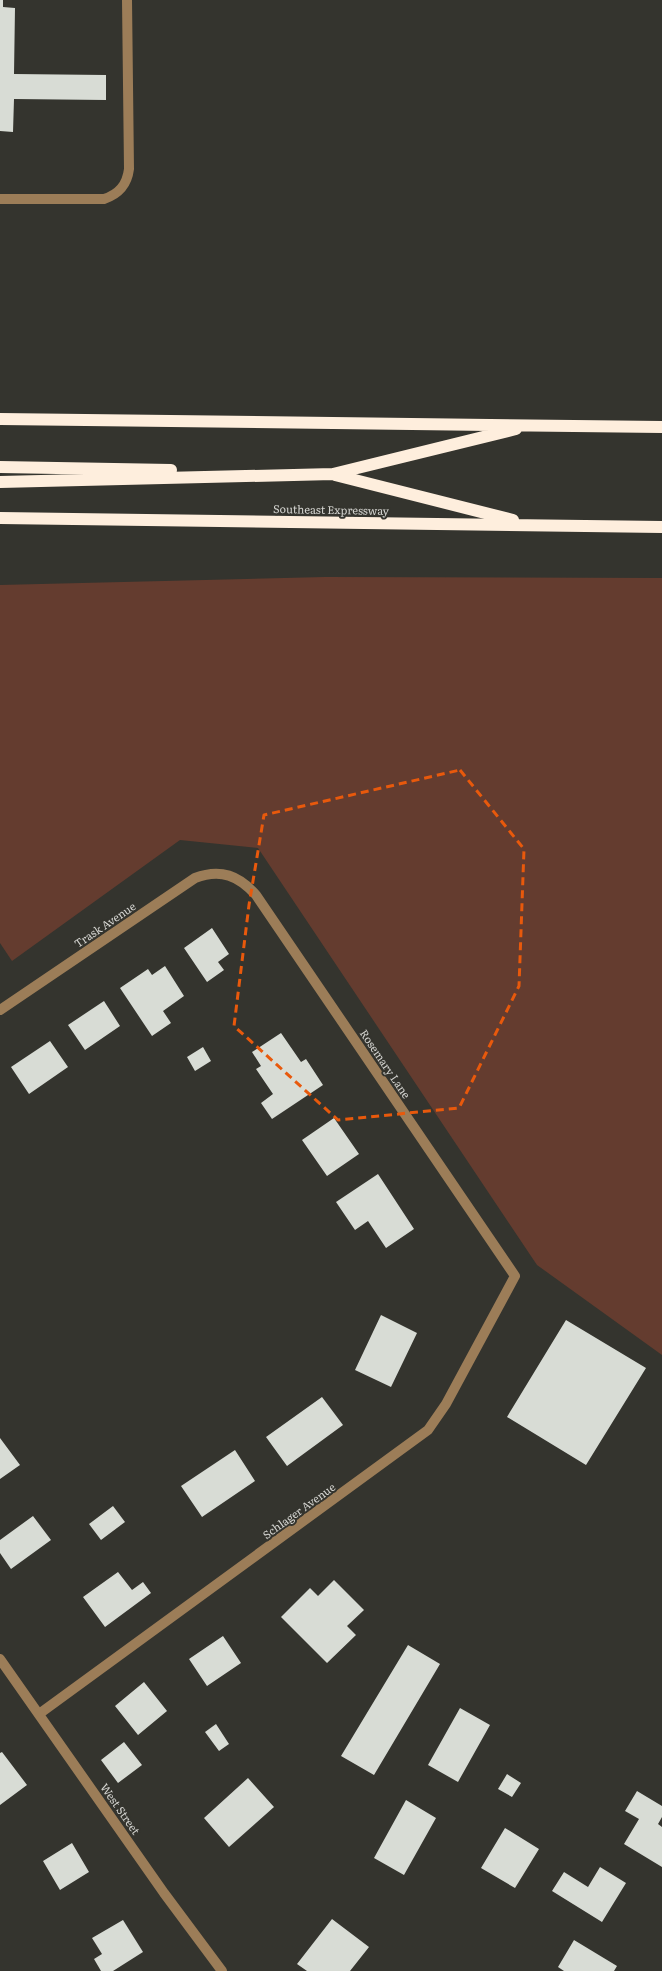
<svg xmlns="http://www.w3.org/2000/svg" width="662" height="1971" viewBox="0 0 662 1971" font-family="Literata,serif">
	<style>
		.green { fill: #643c2f }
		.building { fill: #d8dcd5 }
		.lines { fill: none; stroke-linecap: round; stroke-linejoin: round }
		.minor { stroke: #9c7d58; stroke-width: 10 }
		.highway { stroke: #feeedd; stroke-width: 12 }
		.marked { fill: none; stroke: #e8590c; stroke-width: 3; stroke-dasharray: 8 5; stroke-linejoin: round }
		.labels { text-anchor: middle; stroke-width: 4; stroke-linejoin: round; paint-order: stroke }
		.street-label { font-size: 11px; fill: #d4d4d0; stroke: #34342e }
	</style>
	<rect width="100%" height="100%" fill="#34342e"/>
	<path class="green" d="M325,577L662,578V1355L537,1265L258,848L180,840L12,961L0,943V585Z"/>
	<path class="building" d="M0,0H3V7L15,8L14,74L106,75V100L14,99L13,132L0,131Z
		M212,928L229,954L218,962L224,970L207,982L184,948Z
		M165,966L184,996L163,1011L171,1023L152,1036L120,988L148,969L152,975Z
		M104,1001L120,1026L85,1050L68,1025Z
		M281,1033L301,1062L306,1059L323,1085L272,1119L261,1103L273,1094L256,1069L261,1066L252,1052Z
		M50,1041L68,1067L29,1094L11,1067Z
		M203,1047L211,1061L195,1071L187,1057Z
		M334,1118L359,1154L327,1176L302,1140Z
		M378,1174L414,1229L386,1248L368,1221L355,1230L336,1202Z
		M381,1315L417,1333L391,1387L355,1370Z
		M566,1320L646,1368L586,1465L507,1417Z
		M322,1397L343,1425L287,1466L266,1437Z
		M0,1438L20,1465L0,1479Z
		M235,1450L255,1481L202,1517L181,1486Z
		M113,1506L125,1522L101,1540L89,1524Z
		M33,1516L51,1540L11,1569L0,1553V1540Z
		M118,1572L132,1590L143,1582L151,1593L105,1627L83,1597Z
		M334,1580L364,1610L347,1626L356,1635L327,1663L281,1617L310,1588L318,1596Z
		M223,1636L241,1663L207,1686L189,1659Z
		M408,1645L440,1664L374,1775L341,1756Z
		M144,1682L167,1711L138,1735L115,1706Z
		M460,1708L490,1725L458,1782L428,1765Z
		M216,1724L229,1744L219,1751L205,1732Z
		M124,1742L142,1765L118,1783L101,1760Z
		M2,1752L27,1785L0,1805V1753Z
		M507,1774L521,1783L512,1797L498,1789Z
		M248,1778L274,1807L229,1847L204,1818Z
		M637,1791L662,1806V1817L658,1824L662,1827V1867L624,1844L639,1819L625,1811Z
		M406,1800L436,1818L404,1875L374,1858Z
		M505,1828L539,1849L515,1888L481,1868Z
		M72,1843L89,1872L60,1890L43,1861Z
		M600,1867L626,1883L602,1922L552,1891L564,1872L588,1887Z
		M332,1919L369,1947L350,1971H307L297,1964Z
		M123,1920L143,1952L113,1971H101L94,1959L102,1954L92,1938Z
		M574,1940L617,1966L614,1971H564L558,1967Z"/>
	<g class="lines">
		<path class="minor" d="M0,199H104C119,194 127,185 129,169L127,0
			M0,1010L195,878C221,868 239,876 256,895L515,1276L446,1404L428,1430L39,1714
			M0,1659L164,1893L222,1971"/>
		<path class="highway" d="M0,419L662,427
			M0,467L171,470
			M335,475L513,520
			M0,482L333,474L516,429
			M0,518L662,527"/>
	</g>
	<path class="marked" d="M460,770L524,849L519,986L459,1108L338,1120L234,1026L249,905L264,815Z"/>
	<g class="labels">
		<g class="street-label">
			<text transform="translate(331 510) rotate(1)" y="4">Southeast Expressway</text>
			<text transform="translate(105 925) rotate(-34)" y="4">Trask Avenue</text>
			<text transform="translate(385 1064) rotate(56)" y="4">Rosemary Lane</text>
			<text transform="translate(299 1511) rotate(-36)" y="4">Schlager Avenue</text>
			<text transform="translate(120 1809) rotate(55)" y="4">West Street</text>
		</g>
	</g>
</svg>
